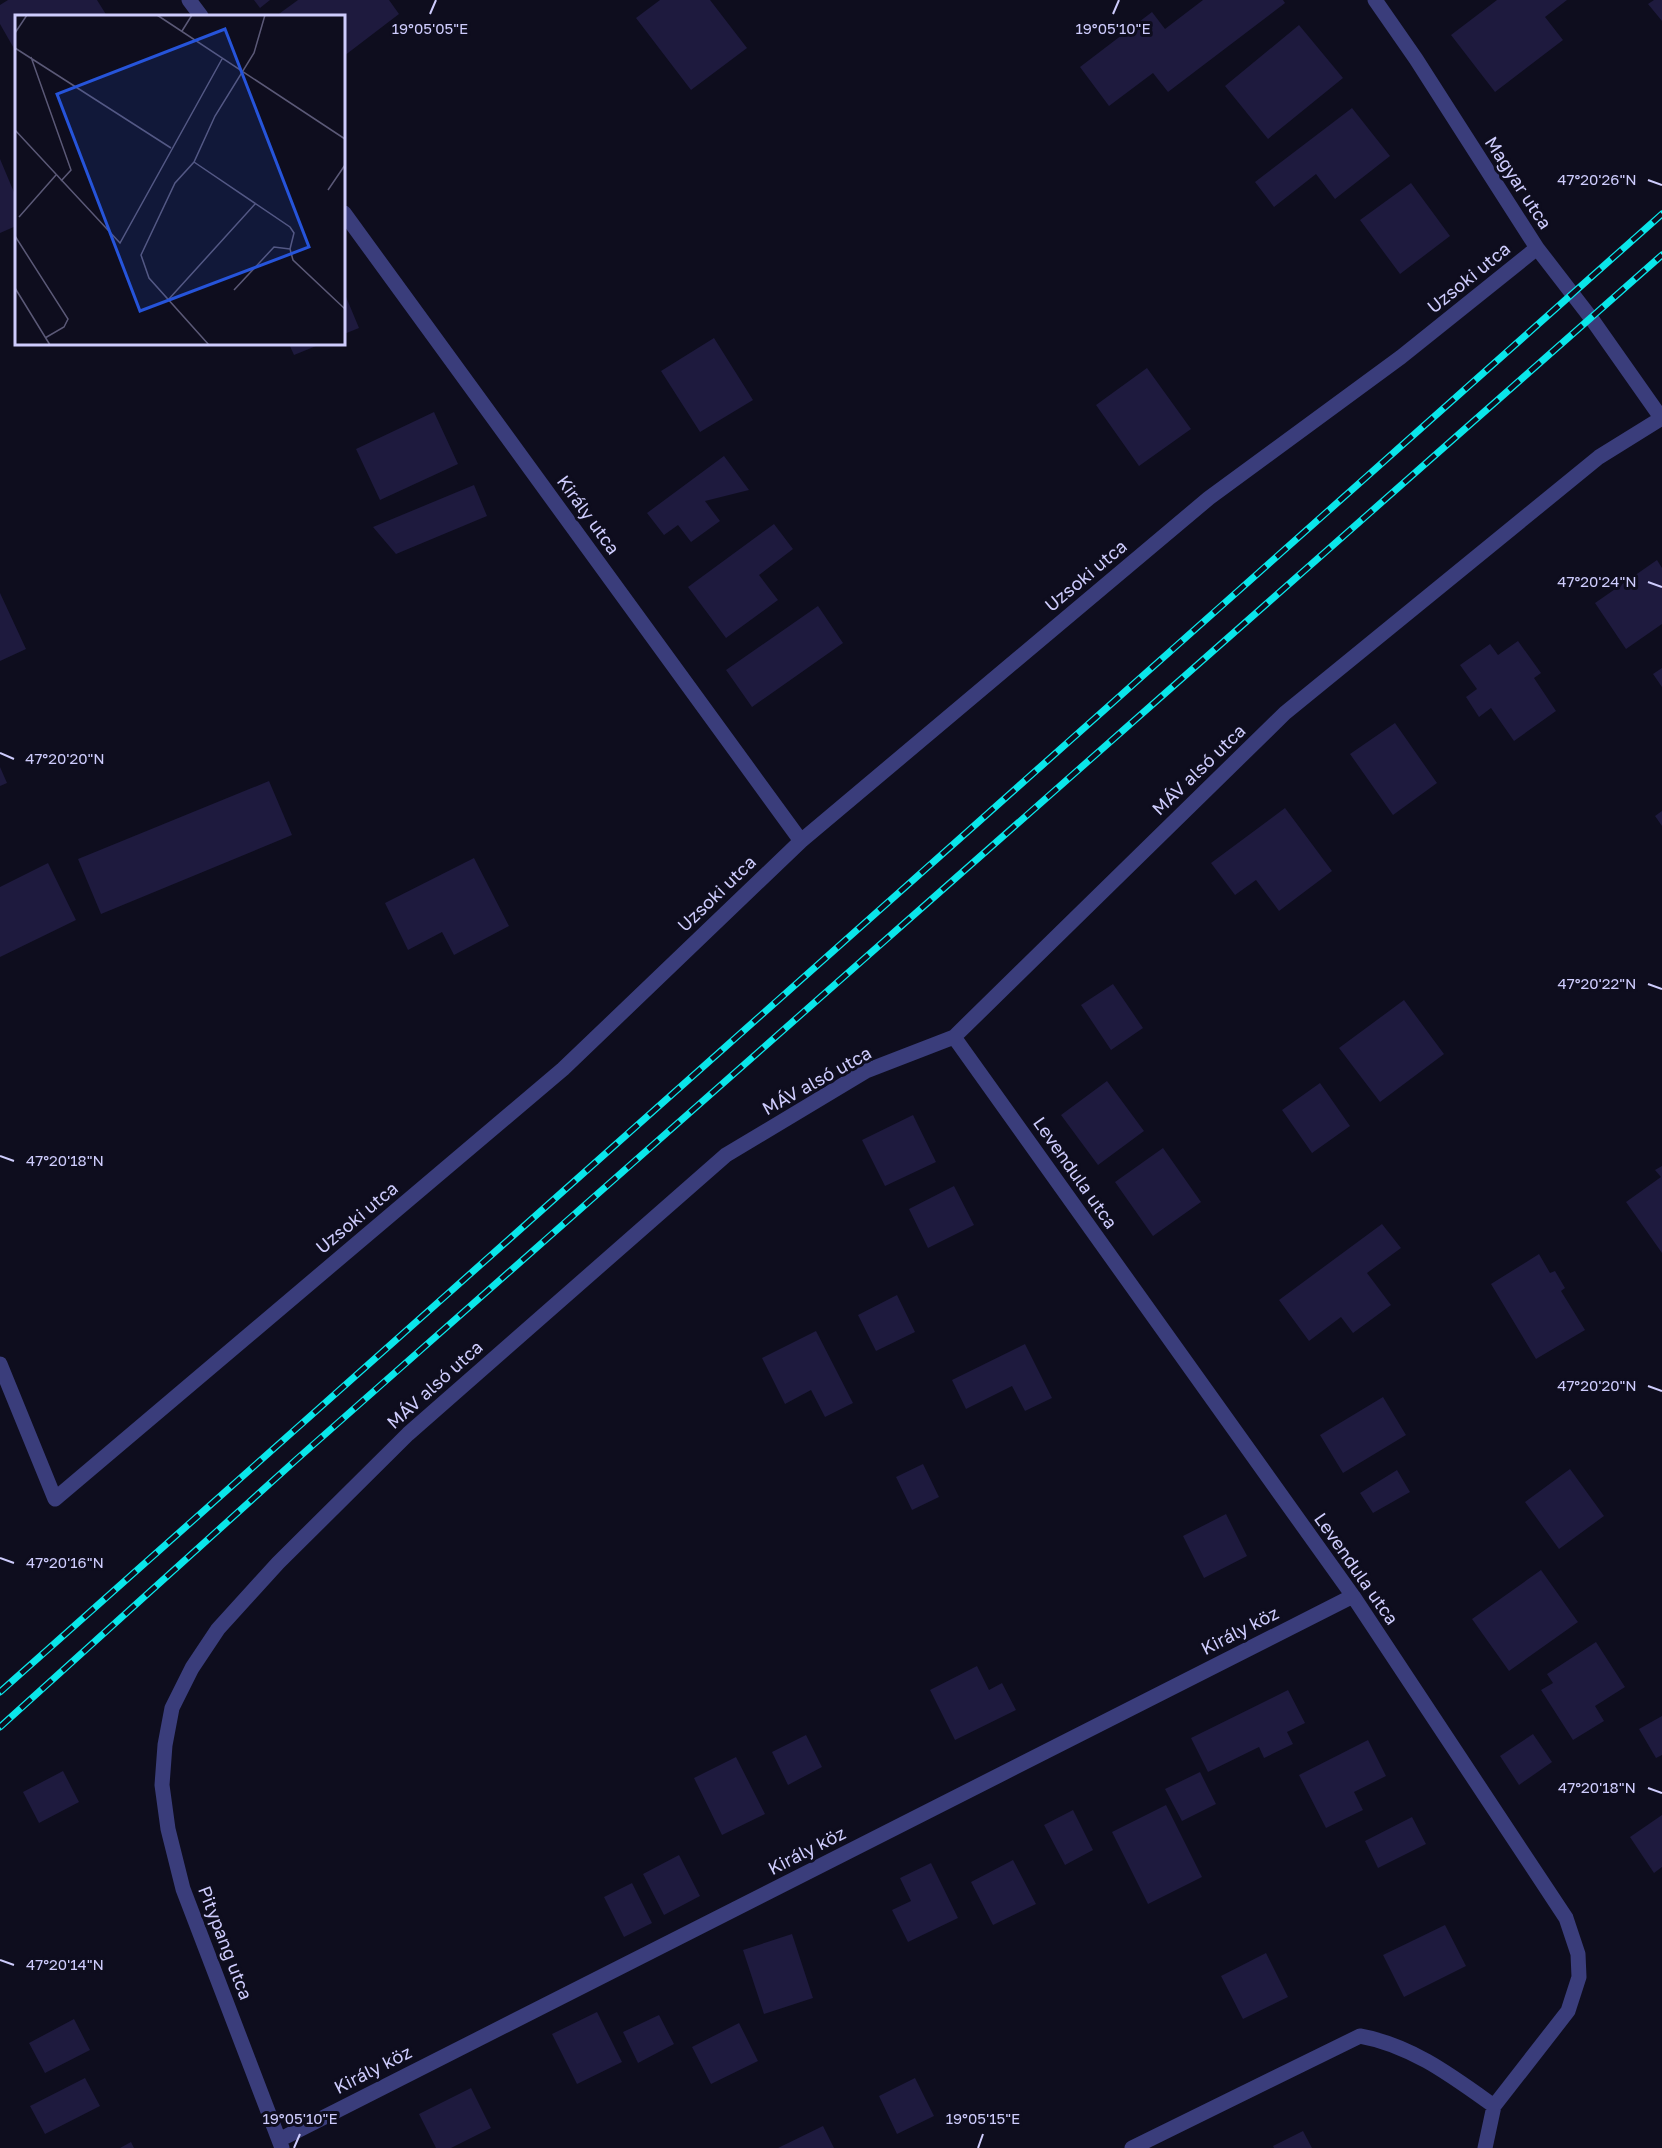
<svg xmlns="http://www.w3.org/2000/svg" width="1662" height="2148" viewBox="0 0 1662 2148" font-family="'Golos Text',sans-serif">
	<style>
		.building { fill: #1e1a3e }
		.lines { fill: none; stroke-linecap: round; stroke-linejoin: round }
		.street { stroke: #3a3d7b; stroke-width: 15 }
		.rail-casing { stroke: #0ae6ea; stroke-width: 7 }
		.rail { stroke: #0e0d1e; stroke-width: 4.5; stroke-dasharray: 14; stroke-linecap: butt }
		.ticks { fill: none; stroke: #ceccfd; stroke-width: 2 }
		.labels { text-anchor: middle; stroke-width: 6; stroke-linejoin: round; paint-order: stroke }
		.street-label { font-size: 18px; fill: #ceccfd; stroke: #0e0d1e }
		.inset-road { fill: none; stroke: #5b5977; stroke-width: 1.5 }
		.view { fill: #2654da; fill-opacity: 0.15; stroke: #2654da; stroke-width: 3 }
		.inset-edge { fill: none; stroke: #ceccfd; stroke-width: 3 }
		.ticks-label { font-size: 15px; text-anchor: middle; fill: #ceccfd; stroke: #0e0d1e; stroke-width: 6; stroke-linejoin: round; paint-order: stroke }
	</style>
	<rect width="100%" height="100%" fill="#0e0d1e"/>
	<path class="building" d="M8,0H97L107,16H16V52L0,24V5Z
		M254,0H270L260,8Z
		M298,0H389L399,14L344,56V16H276Z
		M660,0H710L747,48L691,90L636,18Z
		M1203,0H1283L1285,3L1168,92L1153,73L1109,106L1080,67L1152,12L1165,29Z
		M1497,0H1567L1545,17L1563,40L1495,92L1451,35Z
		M1654,0H1662V21L1648,4Z
		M1299,25L1343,78L1268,139L1225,86Z
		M1352,108L1390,156L1335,199L1316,174L1274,207L1255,182Z
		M0,159L16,197V226L0,233Z
		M1411,183L1450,236L1400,274L1360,220Z
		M344,292L359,328L344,334Z
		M714,338L753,400L700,432L661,371Z
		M289,344H321L294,355Z
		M1147,368L1191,429L1139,466L1096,405Z
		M434,412L458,464L380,500L356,449Z
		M724,456L749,490L705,501L720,521L691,542L678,525L664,535L647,513Z
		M474,485L487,516L396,554L373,527Z
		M774,524L793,549L759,575L778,600L726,638L688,587Z
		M1657,560L1662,568V624L1626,649L1595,603Z
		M0,593L26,649L0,661Z
		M818,606L843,643L752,707L726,670Z
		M1518,641L1541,673L1534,678L1556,711L1514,741L1491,708L1479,717L1466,697L1477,689L1460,665L1490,644L1498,655Z
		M1662,668V687L1653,674Z
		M1395,723L1437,783L1393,815L1350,754Z
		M0,767L7,783L0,786Z
		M269,781L292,835L101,914L78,859Z
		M1285,808L1332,871L1279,911L1256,880L1235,895L1211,863Z
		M1662,811V826L1655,816Z
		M474,858L509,926L454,955L442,932L408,950L385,903Z
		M48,863L76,920L0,957V887Z
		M1113,984L1143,1028L1111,1050L1081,1005Z
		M1404,1000L1444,1054L1380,1102L1339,1048Z
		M1107,1081L1144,1131L1098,1165L1061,1115Z
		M1320,1083L1350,1126L1312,1153L1282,1110Z
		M913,1115L936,1162L885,1186L862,1140Z
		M1163,1148L1201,1202L1153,1236L1115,1182Z
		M1662,1166V1253L1626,1202L1661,1177L1655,1170Z
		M954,1186L974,1225L928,1248L909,1209Z
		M1382,1224L1401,1248L1367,1273L1391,1305L1353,1333L1341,1317L1309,1341L1279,1300Z
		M1539,1254L1550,1273L1555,1271L1565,1288L1561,1291L1585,1330L1536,1359L1491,1284Z
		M897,1295L915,1332L876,1351L858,1315Z
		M816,1331L853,1403L825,1417L811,1390L785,1404L762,1358Z
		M1025,1344L1052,1398L1025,1411L1012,1386L966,1409L952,1380Z
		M1383,1397L1406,1435L1343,1473L1320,1435Z
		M923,1464L939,1497L912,1510L896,1477Z
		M1570,1469L1604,1516L1559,1549L1525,1502Z
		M1397,1470L1410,1492L1373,1513L1360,1493Z
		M1226,1514L1247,1556L1204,1578L1183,1536Z
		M1541,1570L1578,1622L1509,1671L1472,1619Z
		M1596,1642L1625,1687L1595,1706L1604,1721L1573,1740L1541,1690L1553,1683L1547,1674Z
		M977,1666L989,1690L1002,1683L1016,1710L955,1740L930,1690Z
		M1288,1690L1305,1723L1287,1732L1293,1744L1264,1758L1259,1747L1208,1772L1191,1738Z
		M1662,1716V1755L1656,1758L1639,1729Z
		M1533,1734L1552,1762L1519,1785L1500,1756Z
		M806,1735L822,1767L788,1785L772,1752Z
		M1368,1740L1386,1776L1354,1792L1363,1810L1326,1828L1299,1775Z
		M736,1757L765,1814L722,1835L694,1778Z
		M63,1771L79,1802L39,1823L23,1792Z
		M1200,1772L1216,1804L1182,1821L1165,1789Z
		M1166,1805L1202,1877L1148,1904L1112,1832Z
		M1073,1810L1093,1850L1065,1865L1044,1825Z
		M1662,1815V1867L1654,1873L1630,1837Z
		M1412,1817L1426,1844L1378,1868L1365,1841Z
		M679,1855L700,1896L664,1915L643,1874Z
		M1013,1860L1036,1904L993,1925L971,1882Z
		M931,1863L958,1918L908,1942L892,1910L911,1901L900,1878Z
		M632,1883L652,1923L624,1937L604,1897Z
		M1445,1925L1466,1966L1404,1997L1383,1955Z
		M792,1934L813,1998L764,2014L743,1950Z
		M1266,1953L1288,1997L1243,2019L1221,1976Z
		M597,2012L622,2062L577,2084L552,2034Z
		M659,2015L674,2044L638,2063L623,2032Z
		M74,2019L90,2050L45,2073L29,2043Z
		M739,2023L758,2061L711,2084L692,2047Z
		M85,2078L100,2106L45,2134L30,2106Z
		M915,2078L934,2116L897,2134L879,2096Z
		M471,2088L491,2128L451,2148H436L419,2114Z
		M823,2126L834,2148H778Z
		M1303,2131L1312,2148H1274L1273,2146Z
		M131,2142L134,2148H120Z"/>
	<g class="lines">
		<path class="street" d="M189,0L201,16
			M1375,0L1416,59L1537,248L1591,318L1662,419
			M344,213L801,841
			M954,1037L1353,1596L1566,1918L1578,1954L1579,1977L1568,2011L1494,2106L1485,2148
			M0,1364L55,1499L563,1069L801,841L1209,498L1401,357L1537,248
			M279,2140L1353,1596
			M282,2148L183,1889L168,1829L162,1785L165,1745L172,1708L192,1668L218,1629L278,1563L408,1434L726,1155L866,1071L954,1037L1285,713L1599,457L1662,418
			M1132,2148L1360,2036C1411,2045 1452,2076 1494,2106"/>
		<g class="rail-casing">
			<path id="rail" d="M0,1692L1662,214
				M0,1727L297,1459L1662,255"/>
		</g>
		<use href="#rail" class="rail"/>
	</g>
	<path class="ticks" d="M430,14L436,0M1113,14L1119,0M1648,180L1662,185M1648,582L1662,587M0,753L14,759M1648,984L1662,989M0,1156L14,1161M1648,1386L1662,1391M0,1558L14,1563M1648,1788L1662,1793M0,1960L14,1965M294,2148L300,2134M978,2148L983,2134"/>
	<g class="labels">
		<g class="street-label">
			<text transform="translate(1518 183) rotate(57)" y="6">Magyar utca</text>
			<text transform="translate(1469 278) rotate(-39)" y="6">Uzsoki utca</text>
			<text transform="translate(588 515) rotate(54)" y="6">Király utca</text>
			<text transform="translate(1086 576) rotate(-40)" y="6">Uzsoki utca</text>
			<text transform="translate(1199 770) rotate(-44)" y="6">MÁV alsó utca</text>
			<text transform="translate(717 894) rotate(-44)" y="6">Uzsoki utca</text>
			<text transform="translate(817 1081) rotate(-29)" y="6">MÁV alsó utca</text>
			<text transform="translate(1075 1173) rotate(55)" y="6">Levendula utca</text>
			<text transform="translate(357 1218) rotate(-40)" y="6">Uzsoki utca</text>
			<text transform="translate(435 1385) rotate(-42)" y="6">MÁV alsó utca</text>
			<text transform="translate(1356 1569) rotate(55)" y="6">Levendula utca</text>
			<text transform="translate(1240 1631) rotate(-27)" y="6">Király köz</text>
			<text transform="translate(807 1851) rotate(-27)" y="6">Király köz</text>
			<text transform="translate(225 1943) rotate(69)" y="6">Pitypang utca</text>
			<text transform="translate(373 2070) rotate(-27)" y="6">Király köz</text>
		</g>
	</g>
	<g transform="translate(15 15)">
		<rect width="330" height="330" fill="#0e0d1e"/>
		<path class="inset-road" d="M142,0L330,124M167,16L177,0M0,18L12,0M0,33L156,133M16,42L56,155L46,166M0,115L105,228L207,44M179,147L275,212L279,218L275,234L278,245L330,294M313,175L330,150M4,202L41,160M0,221L53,304L49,312L30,323M0,273L35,330M219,275L259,232L275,234M153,285L241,188M194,330L134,263L126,240L160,168L179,147L200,101L239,38L250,0"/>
		<path class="view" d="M210,14L294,232L125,296L42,79Z"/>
		<rect width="330" height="330" class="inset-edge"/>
	</g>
	<g class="ticks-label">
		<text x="430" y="34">19°05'05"E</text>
		<text x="1113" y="34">19°05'10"E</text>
		<text x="1597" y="185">47°20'26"N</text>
		<text x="1597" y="587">47°20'24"N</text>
		<text x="65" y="764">47°20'20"N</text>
		<text x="1597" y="989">47°20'22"N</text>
		<text x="65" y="1166">47°20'18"N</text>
		<text x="1597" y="1391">47°20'20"N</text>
		<text x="65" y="1568">47°20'16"N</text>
		<text x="1597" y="1793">47°20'18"N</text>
		<text x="65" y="1970">47°20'14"N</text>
		<text x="300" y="2124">19°05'10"E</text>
		<text x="983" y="2124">19°05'15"E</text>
	</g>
</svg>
